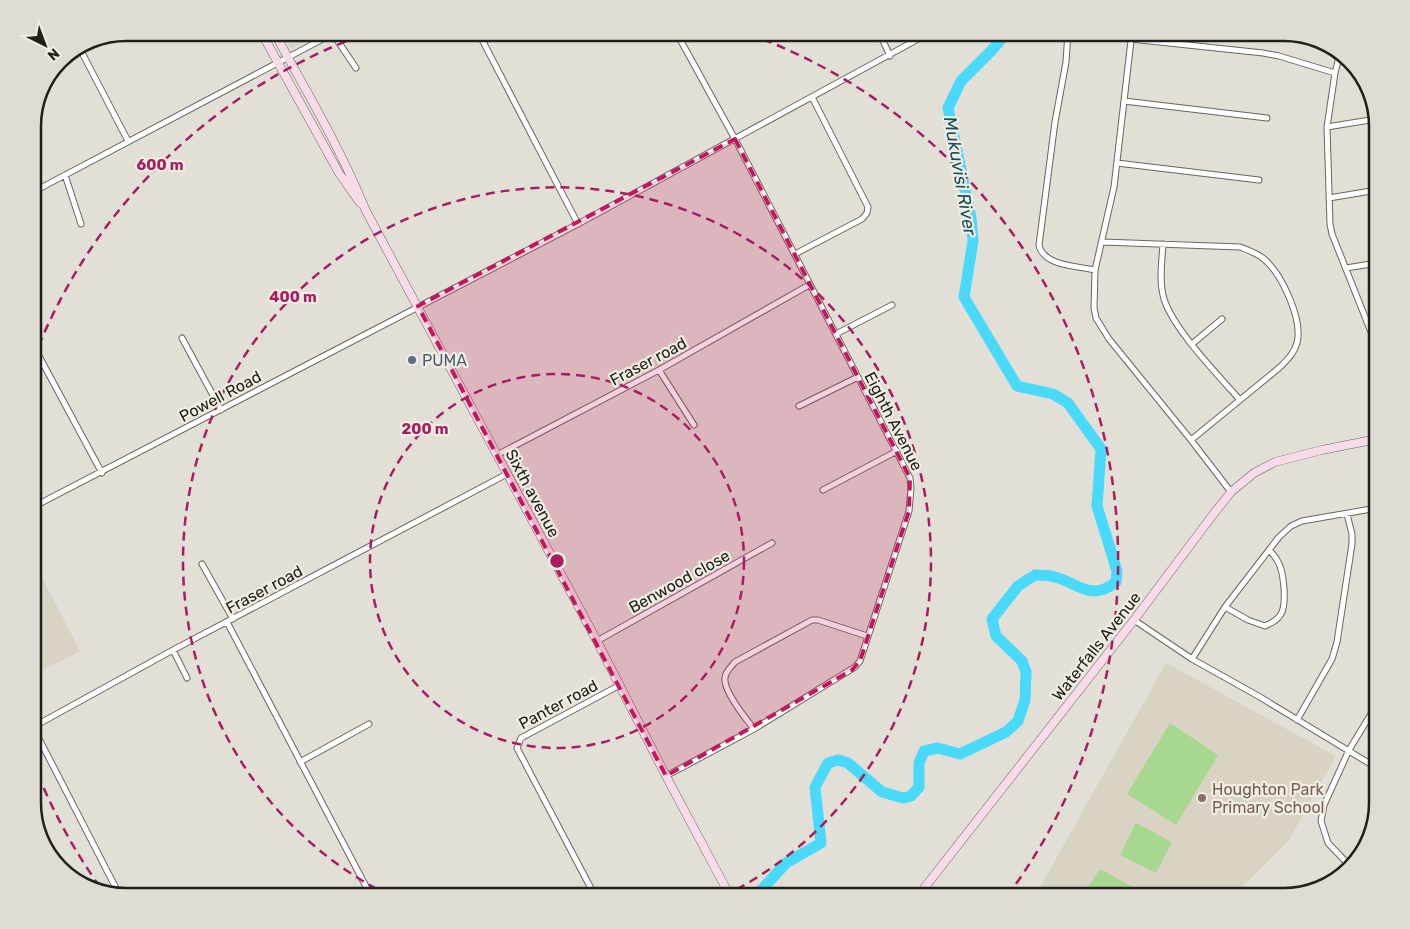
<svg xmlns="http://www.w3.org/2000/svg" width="1410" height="929" viewBox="0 0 1410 929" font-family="Rubik,sans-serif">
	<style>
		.built { fill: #d9d3c4 }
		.green { fill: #a8d88f }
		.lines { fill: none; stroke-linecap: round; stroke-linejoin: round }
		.river { stroke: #49d9fa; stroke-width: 11 }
		.street-casing { stroke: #69665e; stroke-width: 7 }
		.secondary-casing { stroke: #69665e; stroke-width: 9 }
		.street { stroke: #fff; stroke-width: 5 }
		.secondary { stroke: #f8dbe9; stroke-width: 8 }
		.marked { fill: #c2185b; fill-opacity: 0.2; stroke: #c2185b; stroke-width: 4; stroke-dasharray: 10 6; stroke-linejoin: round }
		.ring { fill: none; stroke: #a81d5f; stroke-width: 2.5; stroke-dasharray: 9 6 }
		.service-dot { fill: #5c6f8a; stroke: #f0ede3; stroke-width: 2 }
		.education-dot { fill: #8d6e63; stroke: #f0ede3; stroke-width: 2 }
		.labels { text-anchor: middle; stroke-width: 4.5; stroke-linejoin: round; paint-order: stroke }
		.service-label { font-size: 16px; fill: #4e5e75; stroke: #f0ede3; text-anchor: start }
		.street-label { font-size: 16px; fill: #21201d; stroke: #f0ede3 }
		.education-label { font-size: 16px; fill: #785e54; stroke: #f0ede3; text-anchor: start }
		.water-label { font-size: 18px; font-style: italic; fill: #114f5c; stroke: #f0ede3 }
		.rim { fill: none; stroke: #21201d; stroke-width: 2.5 }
		.centre { fill: #a81d5f; stroke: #f0ede3; stroke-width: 2.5 }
		.ring-label { font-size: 15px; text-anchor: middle; font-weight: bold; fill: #a81d5f; stroke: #f0ede3; stroke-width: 4.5; stroke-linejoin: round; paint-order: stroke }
	</style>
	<rect width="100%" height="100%" fill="#e2dfd6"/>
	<path class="built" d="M281,33H324L290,49Z
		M33,560L80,651L33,675Z
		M1166,663L1336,756L1289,840L1237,892L1234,896H1035Z"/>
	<path class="green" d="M1170,723L1218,755L1176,825L1127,794Z
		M1136,823L1172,842L1156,873L1120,855Z
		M1100,869L1149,896H1082Z"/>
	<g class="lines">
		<path class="river" d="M756,896L786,863L821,843L815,787L828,763L838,760L848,763L882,792L903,798L911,796L919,787V763L924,751L938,748L960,754L1006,732L1018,721L1025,700L1026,672L1022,661L996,636L992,619L1018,586L1035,575C1041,575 1048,575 1055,577C1078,583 1091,602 1116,582L1117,571L1097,506L1101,449L1068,403L1053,394L1017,386L964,297L973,241L971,218L948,108L961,81L993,49L1007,32"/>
		<g class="street-casing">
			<path id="street" d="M478,32L578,224
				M879,32L890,56
				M1068,32L1066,62L1055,122L1039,245C1043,266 1077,266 1095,270
				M1132,32L1114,187L1095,270L1094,308L1096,318L1109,339L1191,440L1231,492
				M333,34L356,68
				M1131,39L1263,53L1279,56L1335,73
				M79,47L128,141
				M1340,53L1335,73L1327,127L1330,224L1332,234L1377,347
				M1124,101L1267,118
				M1327,127L1376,119
				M1117,163L1259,180
				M65,175L81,224
				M33,192L336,32
				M1329,198L1377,190
				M1102,242L1240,247C1248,250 1257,253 1264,259C1282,274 1303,320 1297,343C1294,354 1286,361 1279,368L1191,440
				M1163,244C1162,261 1159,279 1163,295C1169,325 1219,376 1240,400
				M795,254L862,219L867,213L868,207L812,97
				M1346,268L1377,263
				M836,334L892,305
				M182,338L221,410
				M1192,344L1222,319
				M33,345L102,473
				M659,370L694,425
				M799,406L858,377
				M497,455L659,370L809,285
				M823,490L897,451
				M33,507L578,224L931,32
				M202,564L233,619
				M1225,607L1248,620L1265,626C1271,623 1277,621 1281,614C1287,603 1284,570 1277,560C1275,556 1272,553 1269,550
				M1134,620L1192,659L1260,697L1377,768
				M227,622L371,896
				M597,641L772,543
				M173,650L187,678
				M1192,659L1225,607L1279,537L1291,526L1302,521L1377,508
				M1297,720L1332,659L1337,642L1352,544V534L1347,514
				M33,727L173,650L507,474
				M33,727L119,894
				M754,729C746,719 723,691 725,678C725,672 731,667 735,662L812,620H818L867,636
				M300,762L369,724
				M666,776L754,729L855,667L860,661L909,511L911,488L910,478L735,139L676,32
				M1350,866L1328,843L1321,821L1324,805L1349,750L1377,704
				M595,896L517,748L521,738L620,685"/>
		</g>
		<g class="secondary-casing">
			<path id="secondary" d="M261,32L339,173L360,203
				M274,32C306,91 341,149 366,211L597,641L666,776L730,896
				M918,896L1134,620L1212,516L1231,492L1254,473L1275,462L1322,450L1377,439"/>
		</g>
		<use href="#street" class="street"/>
		<use href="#secondary" class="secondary"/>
	</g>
	<path class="marked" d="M735,139L910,478L909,511L860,661L852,670L666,776L418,306Z"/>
	<g class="ring">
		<circle cx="557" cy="561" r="187"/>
		<path d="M390 896A374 374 0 1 1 724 896"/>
		<path d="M100 887A561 561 0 0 1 33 762M33 360A561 561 0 0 1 365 34M749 34A561 561 0 0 1 1008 895"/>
	</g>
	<circle class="service-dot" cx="412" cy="360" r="5"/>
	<circle class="education-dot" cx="1202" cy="798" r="5"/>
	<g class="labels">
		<g class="service-label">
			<text x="422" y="366">PUMA</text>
		</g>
		<g class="street-label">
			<text transform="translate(648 361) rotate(-28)" y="6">Fraser road</text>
			<text transform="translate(220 396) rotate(-28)" y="6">Powell Road</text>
			<text transform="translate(894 421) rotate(63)" y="6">Eighth Avenue</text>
			<text transform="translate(533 493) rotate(62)" y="6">Sixth avenue</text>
			<text transform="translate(679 581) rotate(-29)" y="6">Benwood close</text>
			<text transform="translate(264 589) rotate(-28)" y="6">Fraser road</text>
			<text transform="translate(1096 646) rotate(-52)" y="6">Waterfalls Avenue</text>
			<text transform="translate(558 704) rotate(-28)" y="6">Panter road</text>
		</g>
		<g class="education-label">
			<text x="1212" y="795">Houghton Park<tspan x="1212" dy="18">Primary School</tspan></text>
		</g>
		<g class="water-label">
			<text transform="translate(960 176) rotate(80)" y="6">Mukuvisi River</text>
		</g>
	</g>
	<path d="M0 0H1410V929H0ZM126 41H1284A85 85 0 0 1 1369 126V803A85 85 0 0 1 1284 888H126A85 85 0 0 1 41 803V126A85 85 0 0 1 126 41Z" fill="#dfddd3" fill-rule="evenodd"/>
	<path class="rim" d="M126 41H1284A85 85 0 0 1 1369 126V803A85 85 0 0 1 1284 888H126A85 85 0 0 1 41 803V126A85 85 0 0 1 126 41Z"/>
	<circle cx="557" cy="561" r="8" class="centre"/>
	<g class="ring-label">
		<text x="160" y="170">600 m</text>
		<text x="293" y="302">400 m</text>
		<text x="425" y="434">200 m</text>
	</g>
	<g transform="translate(45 45) rotate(138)" stroke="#f0ede3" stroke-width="4" paint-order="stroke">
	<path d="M0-4L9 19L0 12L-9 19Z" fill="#21201d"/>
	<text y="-8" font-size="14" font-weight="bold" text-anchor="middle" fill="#21201d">N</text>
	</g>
</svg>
